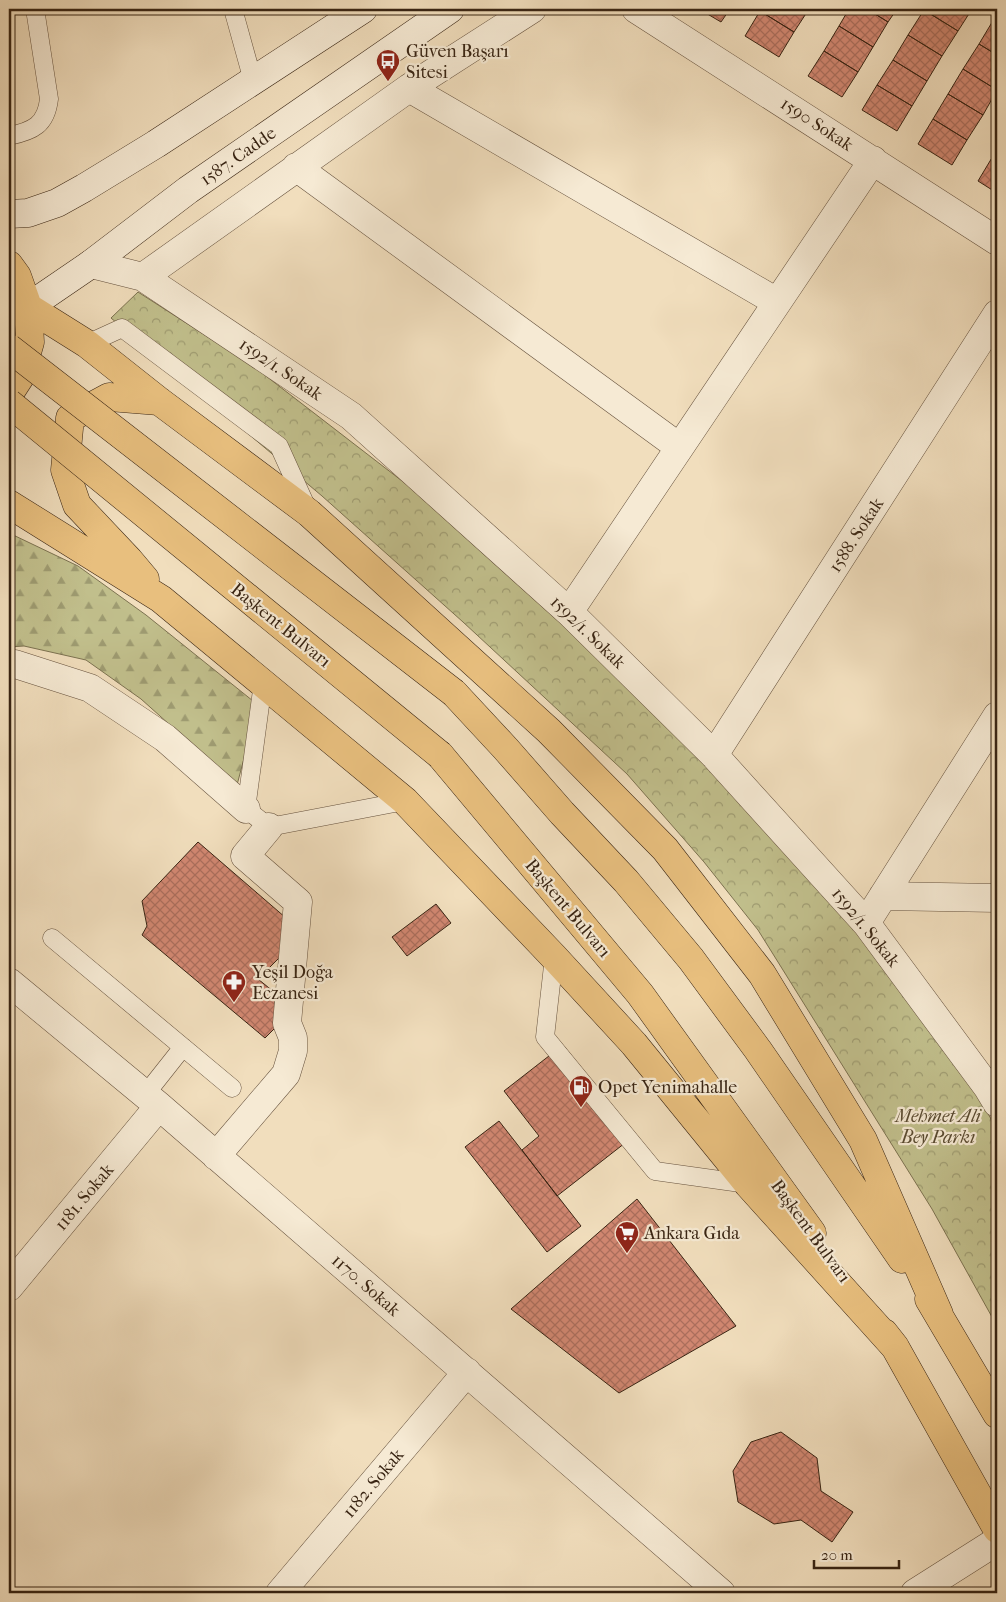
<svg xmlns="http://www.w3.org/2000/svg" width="1006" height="1602" viewBox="0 0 1006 1602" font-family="'IM FELL French Canon',serif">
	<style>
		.forest { fill: url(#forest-firs); stroke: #7c7250 }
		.park { fill: url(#park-crowns); stroke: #7c7250 }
		.building { fill: url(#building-cross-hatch); stroke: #382413 }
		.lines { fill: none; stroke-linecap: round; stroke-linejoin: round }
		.service-casing { stroke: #66523e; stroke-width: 19 }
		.minor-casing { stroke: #66523e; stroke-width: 29 }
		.secondary-casing { stroke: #382413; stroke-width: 29 }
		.primary-casing { stroke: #382413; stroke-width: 29 }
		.service { stroke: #f6ead4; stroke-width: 18 }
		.minor { stroke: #f6ead4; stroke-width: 28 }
		.secondary { stroke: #f6ead4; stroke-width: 28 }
		.primary { stroke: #e8bf7e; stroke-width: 28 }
		.primary-bridge-casing { stroke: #382413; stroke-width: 29; stroke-linecap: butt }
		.primary-bridge { stroke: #e8bf7e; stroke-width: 28 }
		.labels { text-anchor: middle; stroke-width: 4.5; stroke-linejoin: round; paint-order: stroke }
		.poi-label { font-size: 18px; fill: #382413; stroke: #f6ead4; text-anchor: start }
		.street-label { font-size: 18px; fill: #382413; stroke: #f6ead4 }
		.park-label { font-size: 18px; font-style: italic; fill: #5a4b31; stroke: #f6ead4 }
	</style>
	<defs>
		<pattern id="forest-firs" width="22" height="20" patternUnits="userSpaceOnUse" patternTransform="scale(1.25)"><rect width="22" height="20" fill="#c1bf8c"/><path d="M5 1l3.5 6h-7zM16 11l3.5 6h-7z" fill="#9e9b71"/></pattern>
		<pattern id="park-crowns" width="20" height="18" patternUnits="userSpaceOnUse" patternTransform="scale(1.25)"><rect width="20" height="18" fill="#c1bf8c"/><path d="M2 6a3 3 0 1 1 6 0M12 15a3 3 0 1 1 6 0" fill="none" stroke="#9e9b71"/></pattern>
		<pattern id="building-cross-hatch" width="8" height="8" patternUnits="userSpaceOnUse" patternTransform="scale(1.25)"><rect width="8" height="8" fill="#d18771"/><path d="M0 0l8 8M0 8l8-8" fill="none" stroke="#ab6e5c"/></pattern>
	</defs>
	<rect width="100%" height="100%" fill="#f1debd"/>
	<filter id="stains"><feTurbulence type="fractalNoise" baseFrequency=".004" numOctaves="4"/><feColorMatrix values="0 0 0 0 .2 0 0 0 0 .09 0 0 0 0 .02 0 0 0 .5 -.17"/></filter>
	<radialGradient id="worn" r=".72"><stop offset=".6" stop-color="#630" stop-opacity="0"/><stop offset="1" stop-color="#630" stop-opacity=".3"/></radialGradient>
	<path class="forest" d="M9,533L78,566L146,615L258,705L237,785L141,699L86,660L24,646L9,647Z"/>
	<path class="park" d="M138,292L253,366L406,484L660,713L862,938L978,1097L997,1129V1326L932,1209L758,930L704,862L627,774L463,622L322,496L111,318Z"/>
	<path class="building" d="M699,9H730L721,22Z
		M761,9H809L794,32L760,11Z
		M849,9H867L888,22L873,47L839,26Z
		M867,9H897L888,22Z
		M924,9H972L958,31L924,10Z
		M924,10L958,31L942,56L908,35Z
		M760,11L794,32L779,57L745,36Z
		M994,19L997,21V55L979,44Z
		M839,26L873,47L858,72L824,51Z
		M908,35L942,56L927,81L893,60Z
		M979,44L997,55V90L963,69Z
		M824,51L858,72L842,97L808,76Z
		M893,60L927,81L912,106L877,85Z
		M963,69L997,90L983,115L948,94Z
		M877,85L912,106L897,131L862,110Z
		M948,94L983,115L967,140L933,119Z
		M933,119L967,140L952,165L918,144Z
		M993,156L997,159V193L978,181Z
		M198,842L286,918L283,954L258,979L274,992L277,1026L265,1038L142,935L147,926L142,901Z
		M436,904L451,923L407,956L392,937Z
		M563,1045L634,1136L557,1196L522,1150L539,1136L504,1091Z
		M499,1121L581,1226L547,1252L465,1147Z
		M637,1199L736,1326L619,1393L511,1309Z
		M781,1432L817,1458L821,1491L853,1512L832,1542L801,1520L774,1524L738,1502L733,1471L751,1442Z"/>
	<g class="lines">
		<g class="service-casing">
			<path id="service" d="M233,9L253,81
				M9,136C33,131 46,125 49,99L35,9
				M87,344L122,328L279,446L307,508
				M263,683L246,809L269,827L405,801
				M52,938L232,1088
				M554,957L545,1037L655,1171L748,1184
				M145,1095L183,1047"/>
		</g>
		<g class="minor-casing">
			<path id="minor" d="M636,9L997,241
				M409,88L777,302
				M296,167L679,447
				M91,264L143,277L351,416L569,612L714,755L866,923L988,1088L997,1103
				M143,277L409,88L532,9
				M569,612L873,160
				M9,665L15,664L90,688L165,738L246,809
				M714,755L997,314
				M883,896L997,898
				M866,923L997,716
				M9,982L159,1106L721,1593
				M216,1156L286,1074L293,1051V1038L287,1023L298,902L245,856L269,827
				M9,1287L159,1106
				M280,1593L467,1372
				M915,1593L997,1541"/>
		</g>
		<g class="secondary-casing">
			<path id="secondary" d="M9,214L28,213L57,203L84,188L156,144L363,9
				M28,307L91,264L188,190L450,9"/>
		</g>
		<g class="primary-casing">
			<path id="primary" d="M9,265L17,276L28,307L30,342L20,377L9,394
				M28,307L87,344L159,401L309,513L549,731L665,849L762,974L863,1140L939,1314
				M9,504L161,599L405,801L554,957L634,1044L748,1184L895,1347
				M145,579L129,560L77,505L65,470L70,418L109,397L159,401
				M454,693L506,749L562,813L626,881L691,959L758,1050L902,1259
				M440,755L640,994L812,1233
				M929,1299L997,1414
				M884,1333L895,1347L997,1529"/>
		</g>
		<use href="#service" class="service"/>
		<use href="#minor" class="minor"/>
		<use href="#secondary" class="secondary"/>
		<use href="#primary" class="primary"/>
		<g class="primary-bridge-casing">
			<path id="primary-bridge" d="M9,348L454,693
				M9,403L440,755"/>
		</g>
		<use href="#primary-bridge" class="primary-bridge"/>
	</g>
	<defs>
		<g id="bus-pin" transform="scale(1.25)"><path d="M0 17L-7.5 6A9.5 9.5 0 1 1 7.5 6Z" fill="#8f2418" stroke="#f6ead4"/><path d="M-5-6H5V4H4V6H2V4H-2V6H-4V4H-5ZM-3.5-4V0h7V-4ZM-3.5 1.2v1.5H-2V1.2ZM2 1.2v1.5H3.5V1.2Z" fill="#fff"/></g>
		<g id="pharmacy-pin" transform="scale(1.25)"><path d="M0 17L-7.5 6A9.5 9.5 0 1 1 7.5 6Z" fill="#8f2418" stroke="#f6ead4"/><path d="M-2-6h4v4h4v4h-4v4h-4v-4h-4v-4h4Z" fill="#fff"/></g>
		<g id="fuel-pin" transform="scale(1.25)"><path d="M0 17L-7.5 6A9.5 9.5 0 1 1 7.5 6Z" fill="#8f2418" stroke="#f6ead4"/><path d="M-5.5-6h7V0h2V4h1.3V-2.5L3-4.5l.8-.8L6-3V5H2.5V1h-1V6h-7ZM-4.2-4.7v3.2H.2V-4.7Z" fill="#fff"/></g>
		<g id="supermarket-pin" transform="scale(1.25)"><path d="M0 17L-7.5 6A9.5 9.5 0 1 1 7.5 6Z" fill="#8f2418" stroke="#f6ead4"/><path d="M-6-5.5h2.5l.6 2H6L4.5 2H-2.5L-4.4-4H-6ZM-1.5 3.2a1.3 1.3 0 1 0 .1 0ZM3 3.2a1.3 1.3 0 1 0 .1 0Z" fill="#fff"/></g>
	</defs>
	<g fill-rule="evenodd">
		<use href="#bus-pin" x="388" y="61"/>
		<use href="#pharmacy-pin" x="234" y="982"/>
		<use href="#fuel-pin" x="581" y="1087"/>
		<use href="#supermarket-pin" x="627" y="1233"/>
	</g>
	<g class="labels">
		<g class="poi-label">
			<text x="406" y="57">Güven Başarı<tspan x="406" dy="21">Sitesi</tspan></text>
			<text x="252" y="978">Yeşil Doğa<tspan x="252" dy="21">Eczanesi</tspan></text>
			<text x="598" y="1093">Opet Yenimahalle</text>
			<text x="644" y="1239">Ankara Gıda</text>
		</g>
		<g class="street-label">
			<text transform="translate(817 124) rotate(33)" y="6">1590 Sokak</text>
			<text transform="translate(238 156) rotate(-35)" y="6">1587. Cadde</text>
			<text transform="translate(281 369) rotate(34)" y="6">1592/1. Sokak</text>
			<text transform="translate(856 535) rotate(-57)" y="6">1588. Sokak</text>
			<text transform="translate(281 625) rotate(39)" y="6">Başkent Bulvarı</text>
			<text transform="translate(588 632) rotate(44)" y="6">1592/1. Sokak</text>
			<text transform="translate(568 908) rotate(50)" y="6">Başkent Bulvarı</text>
			<text transform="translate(866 927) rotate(51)" y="6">1592/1. Sokak</text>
			<text transform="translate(84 1197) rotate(-50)" y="6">1181. Sokak</text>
			<text transform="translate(811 1231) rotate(54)" y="6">Başkent Bulvarı</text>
			<text transform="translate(366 1285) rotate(41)" y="6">1170. Sokak</text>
			<text transform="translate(373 1483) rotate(-50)" y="6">1182. Sokak</text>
		</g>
		<g class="park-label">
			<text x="938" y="1122">Mehmet Ali<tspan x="938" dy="21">Bey Parkı</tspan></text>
		</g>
	</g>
	<rect width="1006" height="1602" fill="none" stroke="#f1debd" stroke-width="30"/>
	<rect x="10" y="10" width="986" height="1582" fill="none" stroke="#382413" stroke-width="2.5"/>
	<rect x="15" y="15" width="976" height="1572" fill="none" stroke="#382413"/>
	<path d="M814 1560v8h85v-8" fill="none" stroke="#382413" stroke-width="2.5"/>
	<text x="821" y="1560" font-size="15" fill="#382413" stroke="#f6ead4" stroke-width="4" paint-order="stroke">20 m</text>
	<rect width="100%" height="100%" filter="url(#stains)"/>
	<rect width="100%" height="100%" fill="url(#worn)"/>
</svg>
